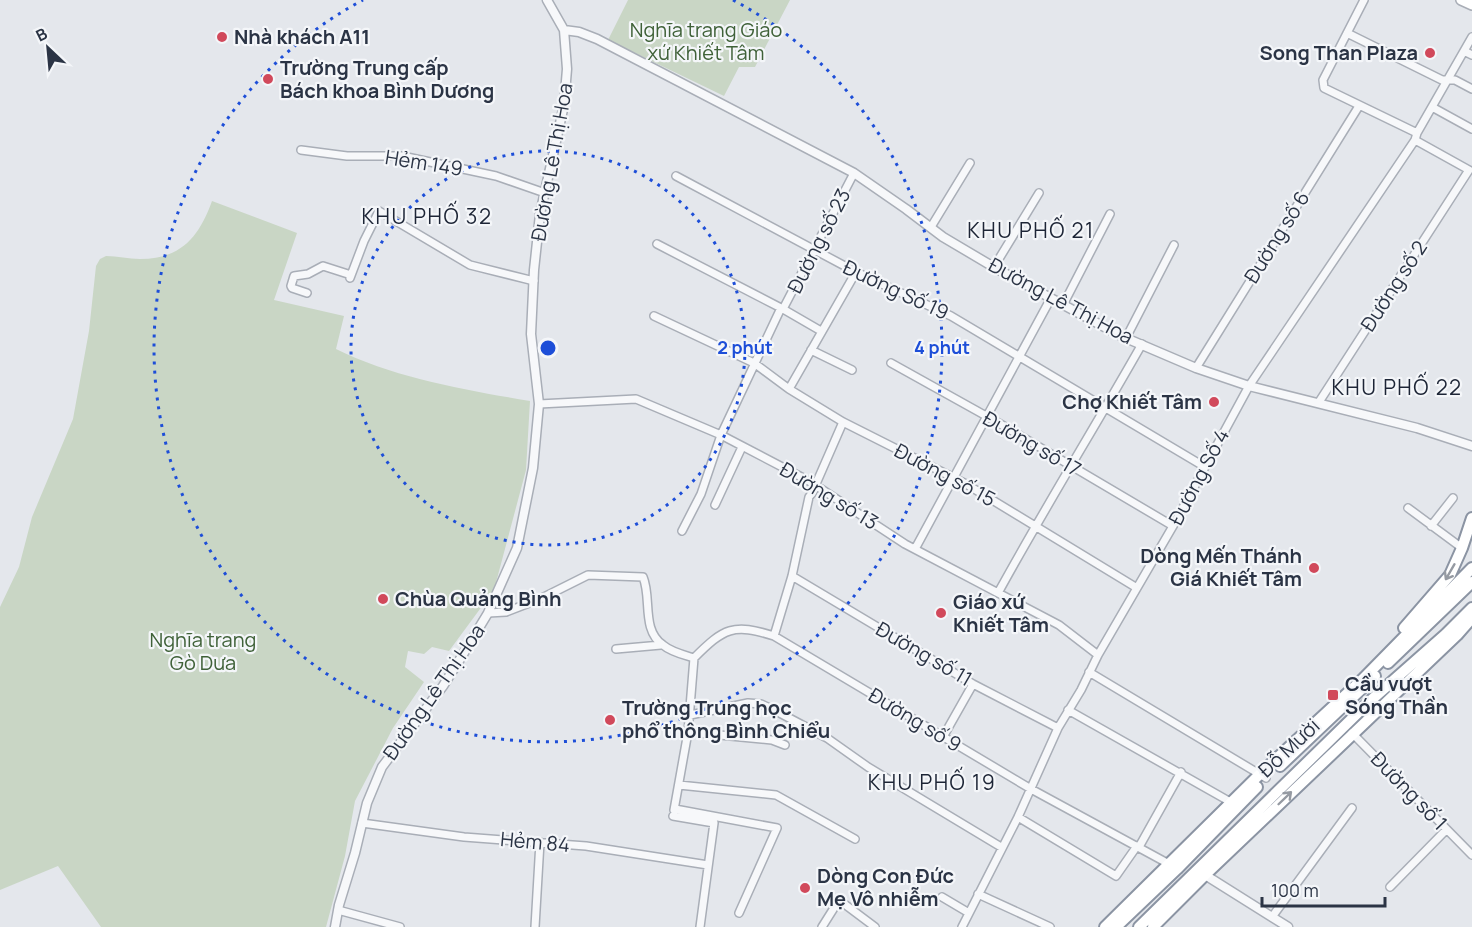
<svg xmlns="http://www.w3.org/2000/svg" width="1472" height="927" viewBox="0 0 1472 927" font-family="Manrope,sans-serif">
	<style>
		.green { fill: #c9d6c5 }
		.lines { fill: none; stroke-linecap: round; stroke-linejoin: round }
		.minor-casing { stroke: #a9aeb7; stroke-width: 10 }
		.tertiary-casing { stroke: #a9aeb7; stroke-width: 11 }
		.secondary-casing { stroke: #a9aeb7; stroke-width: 12 }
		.trunk-casing { stroke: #8b94a3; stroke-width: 14 }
		.minor { stroke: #f7f8fa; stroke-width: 7 }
		.tertiary { stroke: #f7f8fa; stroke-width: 8 }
		.secondary { stroke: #fff; stroke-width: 9 }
		.trunk { stroke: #fff; stroke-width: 10 }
		.oneway { stroke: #959aa2 }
		.ring { fill: none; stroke: #1d4ed8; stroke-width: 3; stroke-dasharray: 3 6 }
		.poi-dot { fill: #d1495b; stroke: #f4f6f9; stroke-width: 2 }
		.labels { text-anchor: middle; stroke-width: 4.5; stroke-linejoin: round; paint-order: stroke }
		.park-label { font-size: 20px; fill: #3f6138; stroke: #f4f6f9 }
		.poi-label { font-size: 20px; font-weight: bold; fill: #2b3445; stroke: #f4f6f9; text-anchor: start }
		.street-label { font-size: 20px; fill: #2b3445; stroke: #f4f6f9 }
		.neighbourhood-label { font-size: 21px; letter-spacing: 1.5px; fill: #1d2536; stroke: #f4f6f9 }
		.centre { fill: #1d4ed8; stroke: #f4f6f9; stroke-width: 3 }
		.ring-label { font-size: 18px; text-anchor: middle; font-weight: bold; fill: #1d4ed8; stroke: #f4f6f9; stroke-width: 4.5; stroke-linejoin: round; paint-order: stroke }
	</style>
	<rect width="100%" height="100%" fill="#e4e7ec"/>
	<path class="green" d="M628,0H790L755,67H739L724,96L608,40Z
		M212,201L297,233L274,300L344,316L336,349C395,378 465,390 530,401L526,470L494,590L449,651L432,647L424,654L408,651L405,667L424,682L393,728L355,801L345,856L326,927H101L58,866L0,890V607L19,567L32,517L73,419L89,331L96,266L100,259L106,256C118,256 128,259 140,259C181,259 199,237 212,201Z"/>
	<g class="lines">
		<g class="minor-casing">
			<path id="minor" d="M1364,0L1323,80L1324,88L1417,133
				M1347,33L1442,80H1455L1472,89
				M1464,51L1472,55
				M1432,107L1472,129
				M301,150L347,156H402L496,176L545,193
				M676,176L856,272L951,316L1205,467
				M931,227L970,163
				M657,244L781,308
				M994,267L1039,193
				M350,278L364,241L379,211L470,265L534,281
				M307,293L292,288L291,286L294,276L308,274L323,266L351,275
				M1063,305L1110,214
				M783,309L821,331
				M654,316L754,363L789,389L843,422L966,484L1137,588
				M1126,338L1174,245
				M811,350L852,370
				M891,363L997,422L1173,526
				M1196,368L1359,106
				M789,389L856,272
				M1319,402L1469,170L1415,140
				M539,404L636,399L721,435L809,481L905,544L1059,625L1098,655
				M715,505L742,447
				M1408,508L1462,548
				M1431,526L1453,498
				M682,531L701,494L721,435L781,308L783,309L854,173
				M915,549L1051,298
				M792,576L973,684L1058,728
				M998,593C1044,509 1095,427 1142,344
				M488,613L506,612L542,598L588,575L643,577C652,598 641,630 663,645C671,652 684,655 694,658
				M774,636L792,576L809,497L812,493L843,422
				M616,649L661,645
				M694,658C724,628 733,623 774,636L1031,789L1169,864
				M1089,672L1266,778
				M1068,710L1234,804
				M690,715L748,703L761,704L774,710L827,738L868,767L1001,847
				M688,732L772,740L785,745
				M1352,733L1472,855
				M943,737L973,684
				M679,785L776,795L855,839
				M675,809L777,828L739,913
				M674,810L688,732L694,658
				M673,816L714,823L700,927
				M1018,817L1116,876L1137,846
				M362,823L464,837L586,846L708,865
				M1139,847L1181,772
				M1390,887L1446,830
				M978,894L1050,927
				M942,897L969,913
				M338,910L400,927
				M1272,917L1352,808
				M535,927L540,842
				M822,927L839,900L875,927
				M962,927L1018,817L1058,728L1081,690L1098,655L1173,526L1249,386L1415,140L1417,133L1472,37"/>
		</g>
		<g class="tertiary-casing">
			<path id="tertiary" d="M564,30L579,32L597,39L854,173L906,209L943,237L997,269L1121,336L1196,368L1249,386L1417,428L1472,446
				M1202,873L1288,927
				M335,927L339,905L355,853L367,803L382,767L443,686L462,656L488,613L517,548L533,468L539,404L531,334L534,270L540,214L564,105L567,69L564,30L547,0"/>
		</g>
		<g class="secondary-casing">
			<path id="secondary" d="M1461,0L1472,5"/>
		</g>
		<g class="trunk-casing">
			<path id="trunk" d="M1404,628L1450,575L1462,548L1472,518
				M1388,663L1472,582
				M1280,766L1375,676
				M1105,927L1260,774L1363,679L1472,568
				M1116,927L1177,869L1257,787
				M1139,927L1369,702L1446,634L1472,608
				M1153,927L1205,875L1457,635L1472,618"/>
		</g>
		<use href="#minor" class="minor"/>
		<use href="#tertiary" class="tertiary"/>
		<use href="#secondary" class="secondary"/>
		<use href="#trunk" class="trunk"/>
	</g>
	<defs><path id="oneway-shaft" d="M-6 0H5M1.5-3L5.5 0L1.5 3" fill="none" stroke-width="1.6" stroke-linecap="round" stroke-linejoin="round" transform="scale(1.5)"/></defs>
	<g class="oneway">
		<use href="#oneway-shaft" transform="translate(1450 572) rotate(120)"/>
		<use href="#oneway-shaft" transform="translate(1285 798) rotate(-44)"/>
	</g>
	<g class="ring">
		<circle cx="548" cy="348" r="197"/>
		<path d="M733 0A394 394 0 1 1 363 0"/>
	</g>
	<g class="poi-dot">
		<circle cx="222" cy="37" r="6"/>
		<circle cx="1430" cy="53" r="6"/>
		<circle cx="268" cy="79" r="6"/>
		<circle cx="1214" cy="402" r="6"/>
		<circle cx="1314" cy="568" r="6"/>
		<circle cx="383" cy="599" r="6"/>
		<circle cx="941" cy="613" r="6"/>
		<rect x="1327" y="689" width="12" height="12" rx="3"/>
		<circle cx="610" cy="720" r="6"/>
		<circle cx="805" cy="888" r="6"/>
	</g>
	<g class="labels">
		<g class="park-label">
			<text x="706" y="37">Nghĩa trang Giáo<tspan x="706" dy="23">xứ Khiết Tâm</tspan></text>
			<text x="203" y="647">Nghĩa trang<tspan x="203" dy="23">Gò Dưa</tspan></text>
		</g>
		<g class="poi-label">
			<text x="234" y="44">Nhà khách A11</text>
			<text x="1418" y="60" text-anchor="end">Song Than Plaza</text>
			<text x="280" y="75">Trường Trung cấp<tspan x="280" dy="23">Bách khoa Bình Dương</tspan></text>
			<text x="1202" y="409" text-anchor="end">Chợ Khiết Tâm</text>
			<text x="1302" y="563" text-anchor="end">Dòng Mến Thánh<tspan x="1302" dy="23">Giá Khiết Tâm</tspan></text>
			<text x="395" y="606">Chùa Quảng Bình</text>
			<text x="953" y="609">Giáo xứ<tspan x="953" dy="23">Khiết Tâm</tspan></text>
			<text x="1345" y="691">Cầu vượt<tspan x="1345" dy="23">Sóng Thần</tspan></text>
			<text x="622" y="715">Trường Trung học<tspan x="622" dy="23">phổ thông Bình Chiểu</tspan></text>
			<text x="817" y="883">Dòng Con Đức<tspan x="817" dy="23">Mẹ Vô nhiễm</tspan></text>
		</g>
		<g class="street-label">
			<text transform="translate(552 162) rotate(-80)" y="7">Đường Lê Thị Hoa</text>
			<text transform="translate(424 163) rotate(9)" y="7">Hẻm 149</text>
			<text transform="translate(1277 237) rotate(-58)" y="7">Đường số 6</text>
			<text transform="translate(819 241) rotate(-63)" y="7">Đường số 23</text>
			<text transform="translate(1394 286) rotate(-57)" y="7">Đường số 2</text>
			<text transform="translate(896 290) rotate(25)" y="7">Đường Số 19</text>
			<text transform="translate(1061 301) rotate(28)" y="7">Đường Lê Thị Hoa</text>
			<text transform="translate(1032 444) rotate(30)" y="7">Đường số 17</text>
			<text transform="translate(945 475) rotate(28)" y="7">Đường số 15</text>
			<text transform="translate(1199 477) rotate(-62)" y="7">Đường Số 4</text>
			<text transform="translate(829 496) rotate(31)" y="7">Đường số 13</text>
			<text transform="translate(924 654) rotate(30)" y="7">Đường số 11</text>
			<text transform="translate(434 692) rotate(-55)" y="7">Đường Lê Thị Hoa</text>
			<text transform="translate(915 720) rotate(31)" y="7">Đường số 9</text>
			<text transform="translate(1289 748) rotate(-43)" y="7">Đỗ Mười</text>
			<text transform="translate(1409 791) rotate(46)" y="7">Đường số 1</text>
			<text transform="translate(535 842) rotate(5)" y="7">Hẻm 84</text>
		</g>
		<g class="neighbourhood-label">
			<text x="427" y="224">KHU PHỐ 32</text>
			<text x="1031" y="238">KHU PHỐ 21</text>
			<text x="1397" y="395">KHU PHỐ 22</text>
			<text x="932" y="790">KHU PHỐ 19</text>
		</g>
	</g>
	<circle cx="548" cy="348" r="9" class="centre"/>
	<g class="ring-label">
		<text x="745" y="354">2 phút</text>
		<text x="942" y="354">4 phút</text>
	</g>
	<g transform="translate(48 48) rotate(334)" stroke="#f4f6f9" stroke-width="4.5" paint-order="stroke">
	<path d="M0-4.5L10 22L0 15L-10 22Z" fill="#2b3445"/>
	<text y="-9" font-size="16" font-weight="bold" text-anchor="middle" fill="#2b3445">B</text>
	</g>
	<path d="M1262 897v9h123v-9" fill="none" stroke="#2b3445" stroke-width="3"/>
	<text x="1271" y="897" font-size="18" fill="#2b3445" stroke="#f4f6f9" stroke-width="4.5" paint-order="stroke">100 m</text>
</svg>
